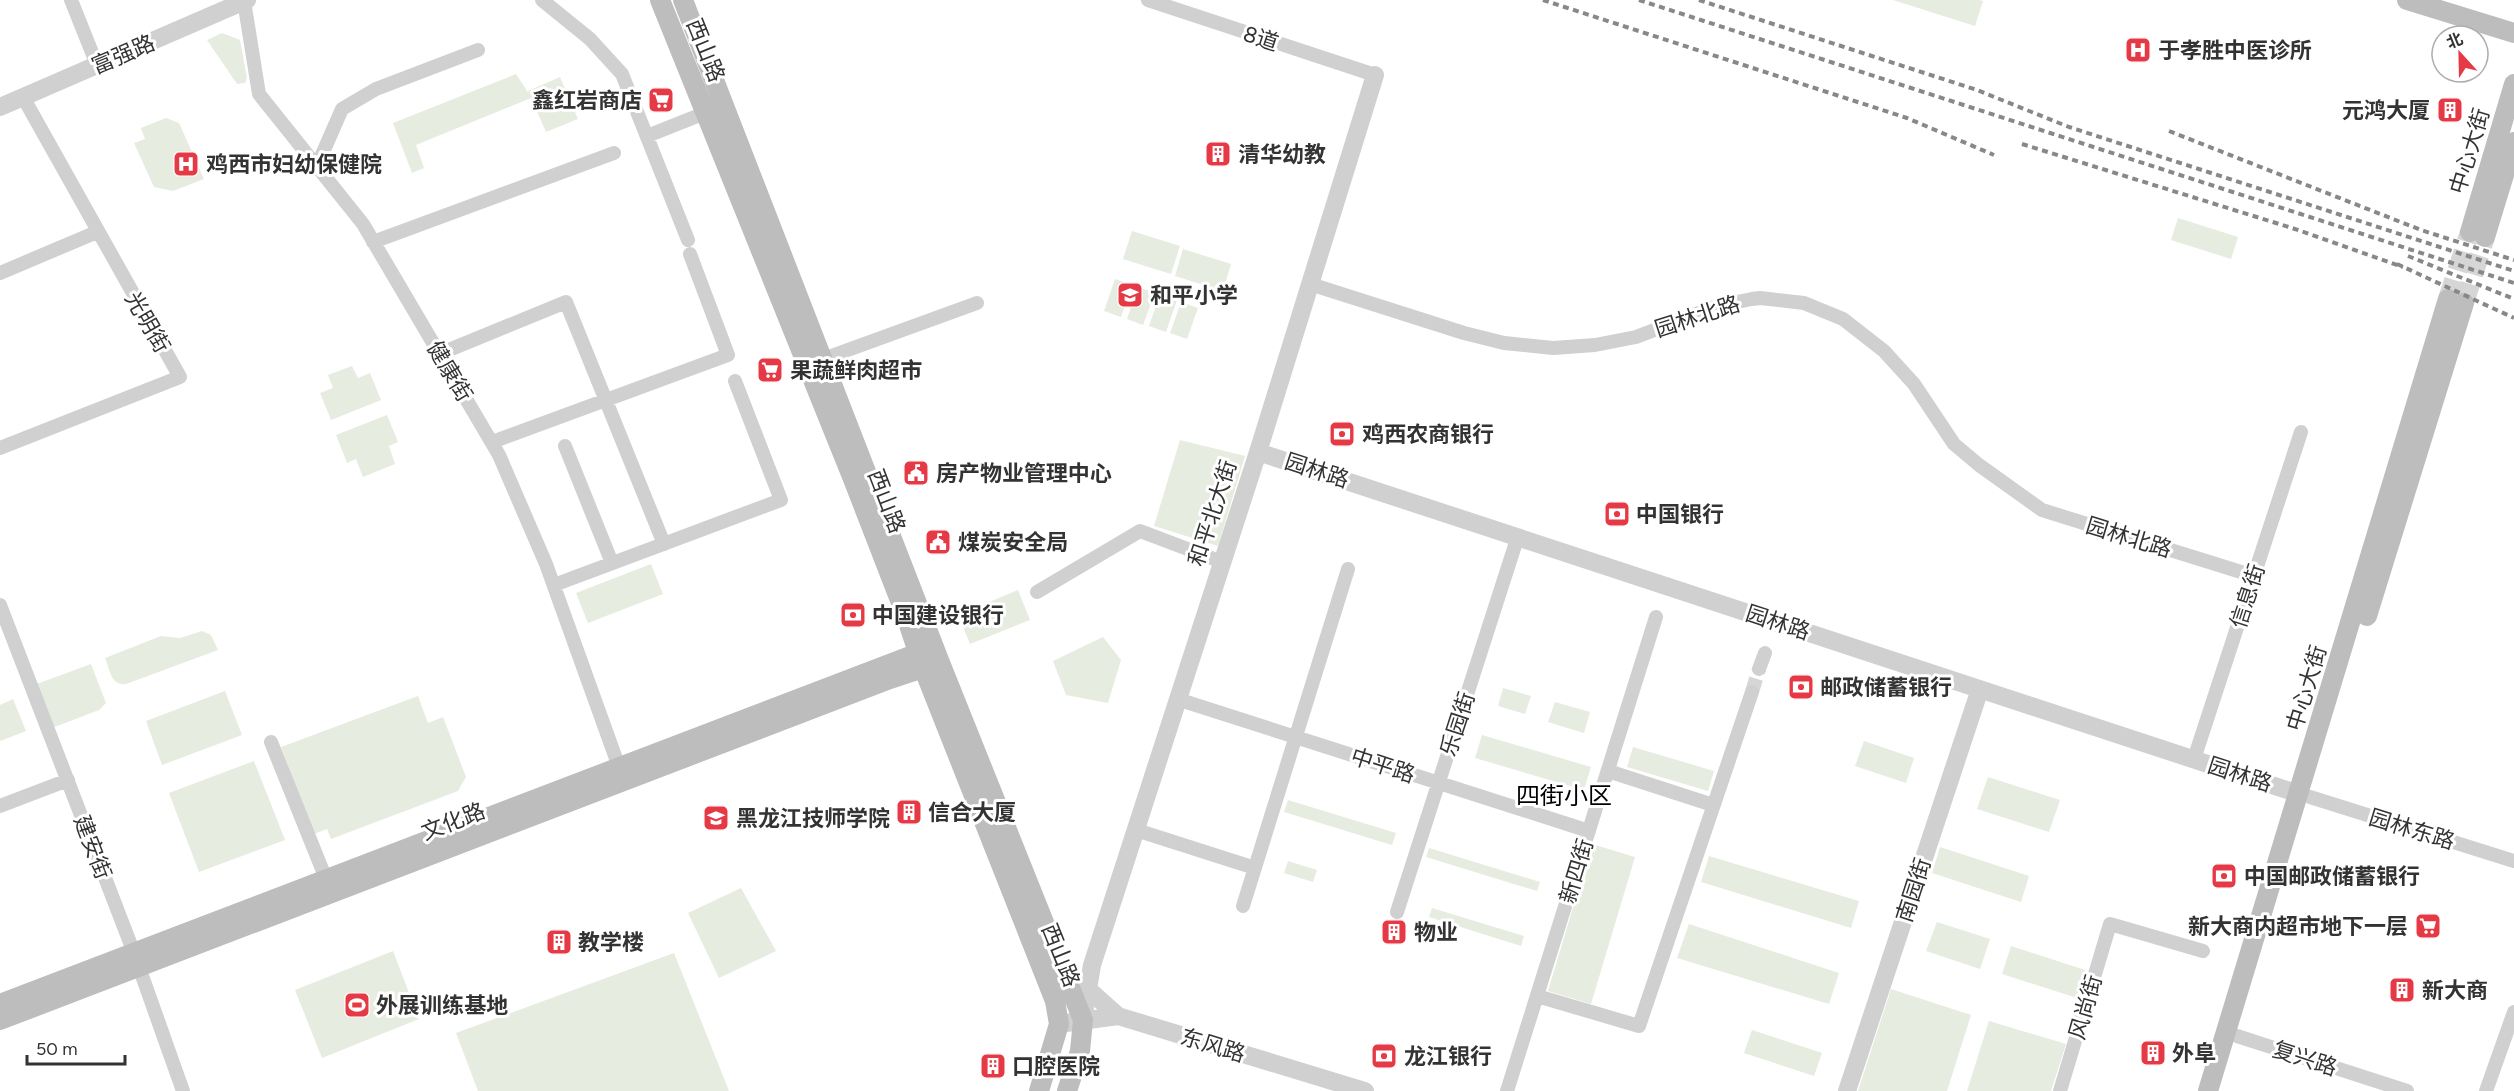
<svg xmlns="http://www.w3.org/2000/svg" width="2514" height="1091" viewBox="0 0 2514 1091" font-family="Figtree,'Noto Sans SC',sans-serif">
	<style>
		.green { fill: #e6ecdf }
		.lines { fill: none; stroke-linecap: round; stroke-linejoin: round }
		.minor-tunnel { stroke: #d6d6d6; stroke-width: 14; stroke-dasharray: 14 7; stroke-linecap: butt }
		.secondary-tunnel { stroke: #d6d6d6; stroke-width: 20; stroke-dasharray: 20 10; stroke-linecap: butt }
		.minor { stroke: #d0d0d0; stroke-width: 14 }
		.tertiary { stroke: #d0d0d0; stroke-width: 18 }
		.secondary { stroke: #bdbdbd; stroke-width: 20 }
		.rail { stroke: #888; stroke-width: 4; stroke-dasharray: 6 4.5; stroke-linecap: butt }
		.labels { text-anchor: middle; stroke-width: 6; stroke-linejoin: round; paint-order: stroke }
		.street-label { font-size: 22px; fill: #333; stroke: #fff }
		.poi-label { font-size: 22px; font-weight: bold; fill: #333; stroke: #fff; text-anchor: start }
		.neighbourhood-label { font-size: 24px; fill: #000; stroke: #fff }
	</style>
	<rect width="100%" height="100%" fill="#fff"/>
	<path class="green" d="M1893,0H1979L1983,1L1975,26Z
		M222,33L240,40L247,78L245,83L237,84L207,40Z
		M516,74L529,94L528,91L560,77L578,119L546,132L531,98L416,145L424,168L412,173L393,123Z
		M166,118L179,123L204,179L173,191L154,187L134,143L145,139L141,128Z
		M2178,218L2238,237L2231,259L2171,240Z
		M1132,231L1180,246L1171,274L1123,259Z
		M1183,249L1231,264L1223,291L1175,276Z
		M1115,279L1132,285L1121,317L1104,311Z
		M1138,287L1155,293L1143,325L1127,319Z
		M1160,294L1177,300L1166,332L1149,326Z
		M1181,302L1198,308L1187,339L1170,333Z
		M352,366L358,378L370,373L381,400L331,420L320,393L333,388L328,375Z
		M387,415L398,442L389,446L395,464L363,477L356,459L347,463L336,435Z
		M1180,440L1245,456L1218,546L1154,526Z
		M651,564L663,594L588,623L576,593Z
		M1018,590L1030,620L970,644L958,615Z
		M202,631L211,635L218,650L126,684C111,686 110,670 105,658L161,636L180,638Z
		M1103,637L1121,660L1108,703L1066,695L1053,661Z
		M91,664L106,703L99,710L52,728L34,685Z
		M1503,688L1531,696L1525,714L1498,706Z
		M225,691L242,735L162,765L146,721Z
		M418,696L428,723L443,717L466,777L458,791L331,839L327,829L314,834L281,747Z
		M13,699L26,731L0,741V705Z
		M1555,702L1590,712L1584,733L1548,722Z
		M1482,735L1591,767L1584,790L1475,758Z
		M1864,741L1914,758L1906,783L1855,766Z
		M1633,747L1714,771L1708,791L1627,767Z
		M254,761L285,840L199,872L169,793Z
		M1988,777L2060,800L2049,832L1977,809Z
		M1288,800L1396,833L1392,845L1284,812Z
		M1592,844L1635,857L1591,1004L1548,991Z
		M1940,847L2029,876L2021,902L1932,873Z
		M1429,848L1540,882L1537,891L1426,857Z
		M1709,856L1859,901L1851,928L1701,882Z
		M1288,861L1317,870L1313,882L1284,873Z
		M741,888L776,951L719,978L688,913Z
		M1432,908L1524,936L1521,946L1429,917Z
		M1937,922L1990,939L1980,969L1926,951Z
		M1689,924L1839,973L1829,1004L1677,958Z
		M2011,946L2085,970L2077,998L2002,974Z
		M393,951L419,1019L322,1058L295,990Z
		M674,953L729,1091H478L456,1033Z
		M1891,989L1971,1015L1947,1091H1858Z
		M1989,1021L2066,1044L2051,1091H1967Z
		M1752,1030L1822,1053L1814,1076L1744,1053Z"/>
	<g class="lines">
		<path class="minor-tunnel" d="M1752,692L1759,669"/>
		<path class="secondary-tunnel" d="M2448,299L2470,232
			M2464,303L2485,237"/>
		<path class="minor" d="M71,0L97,65
			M542,0L590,39L622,74L688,240
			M1148,0L1375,75
			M244,1L259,94L363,224L499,455L546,564L619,767
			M647,136L705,113
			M317,166L342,109L376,89L478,50
			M373,242L614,153
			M0,273L97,232
			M1310,284L1464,333L1504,343L1553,348L1595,345L1636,337L1717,306L1752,299L1760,298L1804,303L1843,319L1884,351L1914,384L1954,444L1979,465L2042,510L2254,576
			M439,354L566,302L664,544
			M823,359L977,303
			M492,442L728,355L690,254
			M565,446L612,563
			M0,448L180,377L23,97
			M554,585L781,500L735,381
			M1037,592L1140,531L1222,562
			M0,605L134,953L183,1091
			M1759,669L1765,653
			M1177,699L1589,831
			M271,742L326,879
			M2194,759L2301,432
			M1608,771L1713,805
			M2310,797L2514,861
			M0,806L68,780
			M1136,830L1255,868
			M1243,906L1348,569
			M1397,912L1518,536
			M1537,996L1639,1026L1752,692
			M2237,1036L2407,1091
			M1507,1091L1656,617
			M2060,1091L2110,924L2203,951
			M2486,1091L2514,1012"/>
		<path class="tertiary" d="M0,107L247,0
			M1258,452L2299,794
			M1081,983L1118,1016
			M1083,1020L1092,965L1258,452L1375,75
			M1059,1024L1118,1016L1365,1091
			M1847,1091L1980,689"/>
		<path class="secondary" d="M660,0L853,479L906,616L923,667L1055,1001L1059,1024L1039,1091
			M683,0L939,660L1083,1020L1080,1051L1067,1091
			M2407,0L2514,33
			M2470,232L2514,84
			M2485,237L2514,142
			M2367,616L2464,303
			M0,1004L918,653
			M0,1020L890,679L935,664
			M2208,1091L2448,299"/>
		<path class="rail" d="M1543,0L1907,118L1994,155
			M1639,0L2514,283
			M1699,0L1977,90L2069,127L2514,271
			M2169,131L2421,230L2514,260
			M2022,144L2292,228L2403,267
			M2408,256L2514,299
			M2397,264L2514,318"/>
	</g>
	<defs>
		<g id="hospital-square" transform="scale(1.35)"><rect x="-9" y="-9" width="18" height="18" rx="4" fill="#e63946" stroke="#fff"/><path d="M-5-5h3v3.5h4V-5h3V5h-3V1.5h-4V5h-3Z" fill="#fff"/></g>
		<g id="supermarket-square" transform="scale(1.35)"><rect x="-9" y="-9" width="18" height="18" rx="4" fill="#e63946" stroke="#fff"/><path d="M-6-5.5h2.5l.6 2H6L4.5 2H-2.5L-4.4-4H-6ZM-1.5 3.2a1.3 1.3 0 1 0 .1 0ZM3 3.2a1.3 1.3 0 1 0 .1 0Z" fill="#fff"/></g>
		<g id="building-square" transform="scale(1.35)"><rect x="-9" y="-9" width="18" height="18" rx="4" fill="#e63946" stroke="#fff"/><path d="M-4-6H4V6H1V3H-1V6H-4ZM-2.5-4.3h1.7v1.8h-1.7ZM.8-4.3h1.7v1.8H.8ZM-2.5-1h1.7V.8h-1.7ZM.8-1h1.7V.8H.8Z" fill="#fff"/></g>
		<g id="school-square" transform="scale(1.35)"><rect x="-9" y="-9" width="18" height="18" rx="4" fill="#e63946" stroke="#fff"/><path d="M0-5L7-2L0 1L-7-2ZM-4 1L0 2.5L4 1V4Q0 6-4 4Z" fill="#fff"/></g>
		<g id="bank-square" transform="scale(1.35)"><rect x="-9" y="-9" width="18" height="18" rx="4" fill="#e63946" stroke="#fff"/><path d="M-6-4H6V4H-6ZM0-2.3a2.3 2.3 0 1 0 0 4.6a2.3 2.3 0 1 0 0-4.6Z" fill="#fff"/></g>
		<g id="civic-square" transform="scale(1.35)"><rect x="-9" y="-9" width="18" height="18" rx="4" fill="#e63946" stroke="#fff"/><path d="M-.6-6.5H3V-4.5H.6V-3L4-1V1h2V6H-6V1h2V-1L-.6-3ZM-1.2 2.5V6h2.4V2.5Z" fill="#fff"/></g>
		<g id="university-square" transform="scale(1.35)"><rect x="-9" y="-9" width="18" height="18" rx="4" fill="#e63946" stroke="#fff"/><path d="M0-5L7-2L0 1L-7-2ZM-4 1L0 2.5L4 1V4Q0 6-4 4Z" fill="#fff"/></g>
		<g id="stadium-square" transform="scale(1.35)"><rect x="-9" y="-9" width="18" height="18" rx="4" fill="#e63946" stroke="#fff"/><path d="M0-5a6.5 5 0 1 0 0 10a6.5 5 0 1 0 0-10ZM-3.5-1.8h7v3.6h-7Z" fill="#fff"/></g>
	</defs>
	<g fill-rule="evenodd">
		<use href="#hospital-square" x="2138" y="50"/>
		<use href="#supermarket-square" x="661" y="100"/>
		<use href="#building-square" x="2450" y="110"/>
		<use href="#building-square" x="1218" y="154"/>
		<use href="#hospital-square" x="186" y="164"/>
		<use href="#school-square" x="1130" y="295"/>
		<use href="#supermarket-square" x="770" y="370"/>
		<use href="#bank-square" x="1342" y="434"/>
		<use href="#civic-square" x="916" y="473"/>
		<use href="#bank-square" x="1617" y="514"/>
		<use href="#civic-square" x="938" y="542"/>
		<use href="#bank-square" x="853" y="615"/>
		<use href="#bank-square" x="1801" y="687"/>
		<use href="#building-square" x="909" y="812"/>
		<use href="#university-square" x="716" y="818"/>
		<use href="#bank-square" x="2224" y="876"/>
		<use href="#supermarket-square" x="2428" y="926"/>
		<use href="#building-square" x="1394" y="932"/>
		<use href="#building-square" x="559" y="942"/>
		<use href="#building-square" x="2402" y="990"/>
		<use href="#stadium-square" x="357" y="1005"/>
		<use href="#building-square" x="2153" y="1053"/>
		<use href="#bank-square" x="1384" y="1056"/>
		<use href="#building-square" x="993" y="1066"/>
	</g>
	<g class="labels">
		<g class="street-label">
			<text transform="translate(1261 38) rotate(18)" y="8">8道</text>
			<text transform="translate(706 50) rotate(68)" y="8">西山路</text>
			<text transform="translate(123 54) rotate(-23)" y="8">富强路</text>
			<text transform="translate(2469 151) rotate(-73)" y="8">中心大街</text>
			<text transform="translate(1697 316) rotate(-18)" y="8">园林北路</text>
			<text transform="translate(148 322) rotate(60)" y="8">光明街</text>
			<text transform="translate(450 371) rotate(59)" y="8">健康街</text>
			<text transform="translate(1317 470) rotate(18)" y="8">园林路</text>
			<text transform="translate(887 501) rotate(69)" y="8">西山路</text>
			<text transform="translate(1212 513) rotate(-72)" y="8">和平北大街</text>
			<text transform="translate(2129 537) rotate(17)" y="8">园林北路</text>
			<text transform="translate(2247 596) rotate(-72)" y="8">信息街</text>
			<text transform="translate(1778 622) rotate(18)" y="8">园林路</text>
			<text transform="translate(2306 688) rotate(-73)" y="8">中心大街</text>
			<text transform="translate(1457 724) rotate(-72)" y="8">乐园街</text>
			<text transform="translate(1383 765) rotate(18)" y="8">中平路</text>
			<text transform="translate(2240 774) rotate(18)" y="8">园林路</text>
			<text transform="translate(453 821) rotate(-21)" y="8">文化路</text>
			<text transform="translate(2412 829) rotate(17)" y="8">园林东路</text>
			<text transform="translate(93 847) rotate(69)" y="8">建安街</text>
			<text transform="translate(1576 871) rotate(-73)" y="8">新四街</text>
			<text transform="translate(1913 890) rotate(-72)" y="8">南园街</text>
			<text transform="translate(1061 955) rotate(68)" y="8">西山路</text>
			<text transform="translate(2085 1007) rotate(-74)" y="8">风尚街</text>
			<text transform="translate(1213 1045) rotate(17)" y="8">东风路</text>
			<text transform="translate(2305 1058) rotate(18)" y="8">复兴路</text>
		</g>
		<g class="poi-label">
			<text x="2158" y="58">于孝胜中医诊所</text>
			<text x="642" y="108" text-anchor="end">鑫红岩商店</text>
			<text x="2430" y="118" text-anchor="end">元鸿大厦</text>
			<text x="1238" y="162">清华幼教</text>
			<text x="206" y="172">鸡西市妇幼保健院</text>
			<text x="1150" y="303">和平小学</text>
			<text x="790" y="378">果蔬鲜肉超市</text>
			<text x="1362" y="442">鸡西农商银行</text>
			<text x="936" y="481">房产物业管理中心</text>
			<text x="1636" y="522">中国银行</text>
			<text x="958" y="550">煤炭安全局</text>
			<text x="872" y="623">中国建设银行</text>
			<text x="1820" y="695">邮政储蓄银行</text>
			<text x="928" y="820">信合大厦</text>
			<text x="736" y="826">黑龙江技师学院</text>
			<text x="2244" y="884">中国邮政储蓄银行</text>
			<text x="2408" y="934" text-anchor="end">新大商内超市地下一层</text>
			<text x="1414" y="940">物业</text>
			<text x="578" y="950">教学楼</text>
			<text x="2422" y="998">新大商</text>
			<text x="376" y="1013">外展训练基地</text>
			<text x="2172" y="1061">外阜</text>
			<text x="1404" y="1064">龙江银行</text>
			<text x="1012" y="1074">口腔医院</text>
		</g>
		<g class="neighbourhood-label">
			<text x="1564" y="804">四街小区</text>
		</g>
	</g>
	<g transform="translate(2460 54) rotate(338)"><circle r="28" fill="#ffffff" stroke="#adadad" stroke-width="1.5"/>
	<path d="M0-4.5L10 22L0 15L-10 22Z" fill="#e63946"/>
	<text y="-9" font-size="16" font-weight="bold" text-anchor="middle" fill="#333333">北</text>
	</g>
	<path d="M27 1055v9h98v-9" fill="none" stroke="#333333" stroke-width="3"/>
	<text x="36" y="1055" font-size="18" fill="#333333" stroke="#ffffff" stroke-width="4.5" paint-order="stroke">50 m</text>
</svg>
